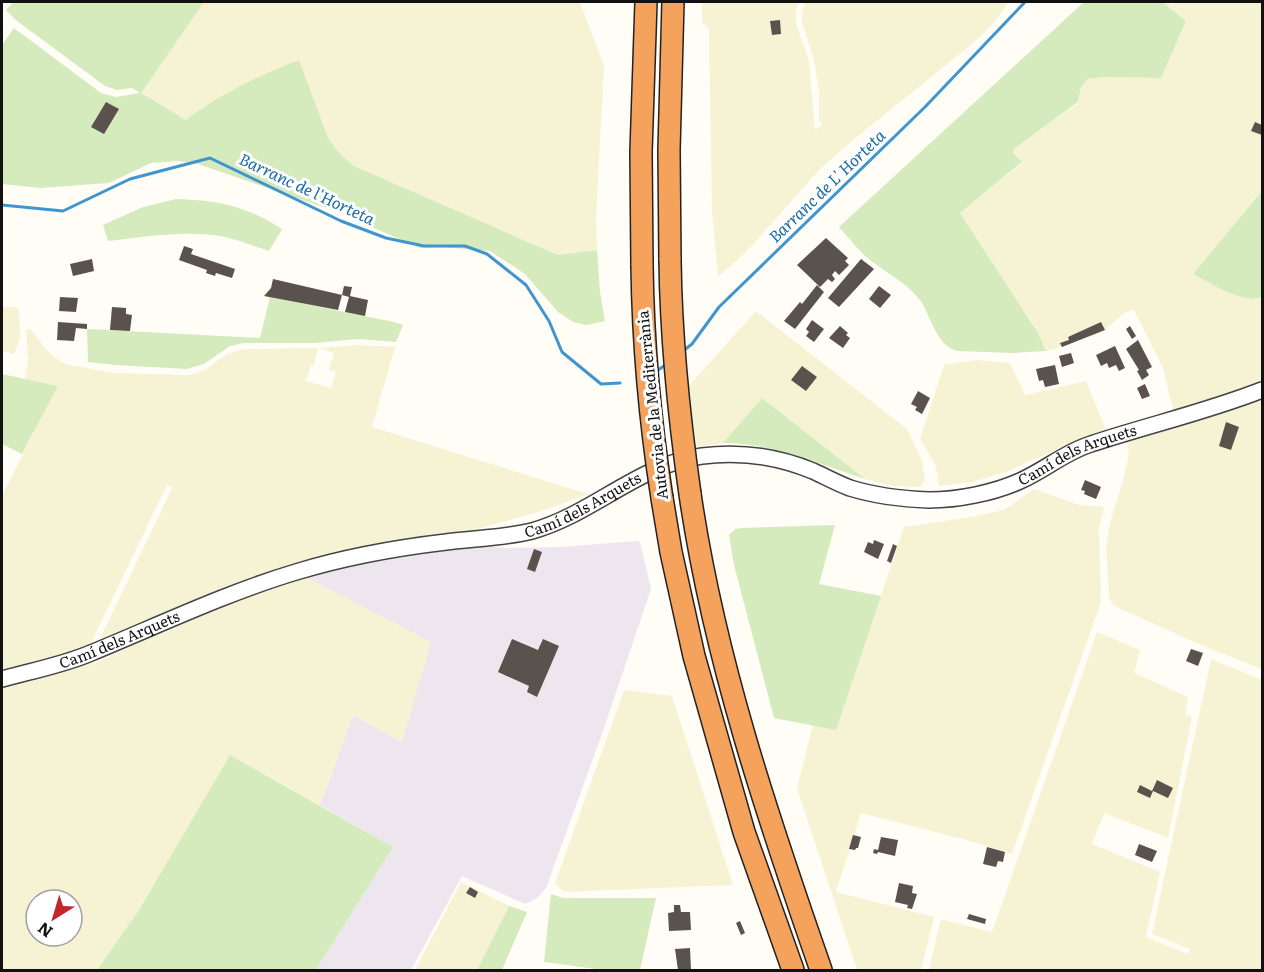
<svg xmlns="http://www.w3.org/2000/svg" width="1264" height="972" viewBox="0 0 1264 972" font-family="Literata,serif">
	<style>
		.industrial { fill: #eee6ef }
		.farmland { fill: #f6f3d4; fill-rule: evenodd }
		.green { fill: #d5ebbd }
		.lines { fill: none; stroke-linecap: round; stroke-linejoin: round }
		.stream { stroke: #3f96cf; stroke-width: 3 }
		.building { fill: #5a524d }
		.minor-casing { stroke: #444; stroke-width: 18 }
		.highway-casing { stroke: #222; stroke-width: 24 }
		.minor { stroke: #fff; stroke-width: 15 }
		.highway { stroke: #f5a25d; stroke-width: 21 }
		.highway-bridge-casing { stroke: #222; stroke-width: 24; stroke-linecap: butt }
		.highway-bridge { stroke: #f5a25d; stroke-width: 21 }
		.labels { text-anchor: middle; stroke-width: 6; stroke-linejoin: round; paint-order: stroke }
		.street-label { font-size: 15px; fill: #111; stroke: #fff }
		.water-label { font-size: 16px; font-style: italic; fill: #1768a6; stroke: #fff }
	</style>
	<rect width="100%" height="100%" fill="#fffdf5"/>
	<path class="industrial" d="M636,541H639L641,546L651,589L603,731L546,888L537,898L525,904L462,876L411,970H316L393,847L320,805L353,715L402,742L306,577L379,560L476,544L505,548L562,547Z"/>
	<path class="farmland" d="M204,2H580L604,66L596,217L597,250L558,255L354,166L340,154L328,138L298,60L201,109L186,120L140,93Z
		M702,2H799L796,11V24L809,61L815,130L823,125L819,121V92L814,60L802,23V12L805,2H1009L993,24L972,44L858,136L821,168L747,251L718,277L712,211L709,30L702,22Z
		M1162,2H1262V191L1193,274L1219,288L1242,297L1258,299L1262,297V381L1174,413L1163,368L1134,310L1124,313L1105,330L1101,322L1068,337L1069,340L1060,343L1062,347L1046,351L1038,333L960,213L1022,163L1013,153L1014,149L1078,103L1081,87L1088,79L1103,77L1161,78L1186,21Z
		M2,307H15L19,310L20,338L14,354L2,351Z
		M756,311L907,429L922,461L925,480L921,487L894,486L865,479L762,398L723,443L697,447L687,388Z
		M31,329L44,347L53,356L65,364L115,373L190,375L206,369L227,354L245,349L318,348L314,365H311L306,381L331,388L336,372L329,370L334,353L319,348L357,345L395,347L372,427L588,494L542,511L474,530L218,594L184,604L100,639L172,488L167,485L91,643L68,653L2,674V496L57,386L25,379L28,360L26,330Z
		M976,360L1010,363L1025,395L1086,381L1106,430L1092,434L1006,472L972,482L939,486L936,466L920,439L944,365Z
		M1262,396V669L1208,648L1114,606L1109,598L1106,548L1110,523L1123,481L1129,455L1127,440L1201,419Z
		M1034,489L1079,505L1104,507L1099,529L1101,602L1012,854L970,841L861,813L836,892L934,917L921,970H857L797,788L813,725L836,729L904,527L971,517L1004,510Z
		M306,577L431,642L402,742L353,715L320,805L230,755L139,910L97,970H2V688L101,661L193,616ZM36,900H72V936H36Z
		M1097,632L1140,650L1134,673L1188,697L1185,714L1192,717L1168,838L1104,813L1092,844L1160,872L1146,937L1188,954L1190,949L1152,934L1211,659L1262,680V970H929L941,919L992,932Z
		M624,690L672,696L733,885L564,892L555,883Z
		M461,882L509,906L477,970H415Z"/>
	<path class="green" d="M13,2H204L141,93L186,120C220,94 258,76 299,60L328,138L340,154L354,166L558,255L597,250L600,292L605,321L586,325L573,322L558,312L525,274L490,251L442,247L420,248L360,222L352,218L348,212L340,213L198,164L179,161L151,163L109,183L40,188L2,184V45L14,28L101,93L116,97L140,93L132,88L117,90L105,86L17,21L6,10Z
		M1084,2H1162L1186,21L1161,78L1103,77L1088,79L1081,87L1078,102L1014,149L1013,153L1022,162L960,213L1038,333L1046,351L1013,353L957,351C936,344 932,320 922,303C908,282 882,271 864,255C855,246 847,236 839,227Z
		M1262,191V297C1244,305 1210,283 1193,274Z
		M176,199C217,200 247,206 282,229L269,251C253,246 236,239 220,236C186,230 142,237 108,241L103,225L143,207Z
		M270,297L394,322L403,325L396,342L357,339L314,343H244L230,346L204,364L187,369L116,365L88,362L87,329L260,338Z
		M2,374L58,386L22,454L2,444Z
		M762,398L865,479C818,464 773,443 723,443Z
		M835,525L819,584L881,596L836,730L774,718L734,565L729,535L735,529L742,528Z
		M230,755L393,847L316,970H97L139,910Z
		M551,894L563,898H656L640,970H603L544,962Z
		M509,906L527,912L502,970H477Z"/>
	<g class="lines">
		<path class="stream" d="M2,205L63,211L130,179L210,158L341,221L386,238L424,246H465L487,254L526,285L549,321L562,352L601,384L620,383
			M683,351L692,344L719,307L925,107L1025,2
			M654,373L668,363"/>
	</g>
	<path class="building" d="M780,20L781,34L772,35L770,21Z
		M106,102L119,109L104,134L91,127Z
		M1255,122L1262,125V135L1251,131Z
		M826,238L848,258L845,261L849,265L839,275L835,271L832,275L835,279L832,282L828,279L820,287L797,265Z
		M184,246L193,249L191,254L235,269L232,278L216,273L215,276L206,273L207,270L179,260Z
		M92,259L94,271L73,276L70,264Z
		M861,259L874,269L839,307L828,298Z
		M273,279L342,295L338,310L264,296L271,288Z
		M817,285L824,292L795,329L784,321L800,302L802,304Z
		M344,286L352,287L350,296L368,300L365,316L345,312L349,297L342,295Z
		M879,286L891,295L880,308L869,299Z
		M60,297L78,298L76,312L59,311Z
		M112,307L126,308V314L132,315L130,331L110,330Z
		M812,320L824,329L814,342L806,336L809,332L806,329Z
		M58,322L87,324V329L76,328L74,341L57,340Z
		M1101,322L1105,330L1062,347L1060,343L1069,340L1068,337Z
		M840,326L848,333L846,335L850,338L843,348L829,338Z
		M1130,326L1136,336L1132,339L1126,329Z
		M1138,340L1152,367L1146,370L1149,375L1142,380L1137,371L1139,370L1126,349Z
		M1115,346L1125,368L1119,371L1116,365L1109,368L1107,363L1101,366L1096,355Z
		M1071,353L1074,363L1062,367L1059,356Z
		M1055,365L1059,384L1045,387L1043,380L1039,381L1036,369Z
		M802,366L817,377L806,391L791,380Z
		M1145,384L1150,396L1142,399L1137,388Z
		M918,391L930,398L922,414L915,410L917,407L911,404Z
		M1226,422L1239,427L1231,450L1219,446Z
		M1085,480L1101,487L1096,499L1084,494L1085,491L1081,490Z
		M874,540L884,544L878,559L864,552L868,542L873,544Z
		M893,544L897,546L891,563L887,561Z
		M534,549L542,552L535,572L527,569Z
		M512,639L538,650L543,639L559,646L537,697L527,692L529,686L498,672Z
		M1191,649L1203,653L1198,666L1186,661Z
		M1157,780L1173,788L1168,798L1153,791L1150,798L1137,792L1140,785L1152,791Z
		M853,835L861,837L858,848H856L855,850L849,849Z
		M881,837L898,840L895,856L878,852L877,854L873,853L874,849L878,850Z
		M1139,844L1157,851L1152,862L1135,855Z
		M987,847L1005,852L1003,862L998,861L996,867L983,864Z
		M899,883L913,886L912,893L917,894L912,909L907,908L908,905L895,902Z
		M470,887L478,892L475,898L466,893Z
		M674,905H680L681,912H690L691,930L669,931L668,913L674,912Z
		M969,914L986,919L985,924L967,919Z
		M740,921L745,933L741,935L736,923Z
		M690,948L691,970H678L675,949Z"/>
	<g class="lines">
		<g class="minor-casing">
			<g id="minor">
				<path id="s1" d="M2,679C31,671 63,665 91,653C159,625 226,593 296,572C345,557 395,548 446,542C474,538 505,538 532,531C593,514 639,464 702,456C740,451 779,457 813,471C826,477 837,483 850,488C876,496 902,499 929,500C958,500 993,493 1020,481C1045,470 1065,452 1091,444C1148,425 1206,412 1262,390"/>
			</g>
		</g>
		<g class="highway-casing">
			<path id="highway" d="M670,260L669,150L673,2
				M642,265L641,152L646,2
				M690,494C714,658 767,815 821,970
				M662,498L671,552L694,656L744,832L793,970"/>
		</g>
		<use href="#minor" class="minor"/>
		<use href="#highway" class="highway"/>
		<g class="highway-bridge-casing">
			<path id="highway-bridge" d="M670,260C671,338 679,417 690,494
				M642,265C643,343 650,421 662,498"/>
		</g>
		<use href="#highway-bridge" class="highway-bridge"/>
	</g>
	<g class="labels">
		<g class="street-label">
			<text transform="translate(653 405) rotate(-96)" y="5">Autovia de la Mediterrània</text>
			<text dy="5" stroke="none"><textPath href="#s1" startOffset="1131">Camí dels Arquets</textPath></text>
			<text dy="5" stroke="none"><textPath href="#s1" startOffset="610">Camí dels Arquets</textPath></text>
			<text dy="5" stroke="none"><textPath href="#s1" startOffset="124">Camí dels Arquets</textPath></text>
		</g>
		<g class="water-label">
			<text transform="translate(827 186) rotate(-44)" y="6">Barranc de L' Horteta</text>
			<text transform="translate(307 189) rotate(25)" y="6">Barranc de l'Horteta</text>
		</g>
	</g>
	<rect width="1264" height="972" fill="none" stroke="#111111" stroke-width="6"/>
	<g transform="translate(54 918) rotate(217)"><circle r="28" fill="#ffffff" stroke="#a0a0a0" stroke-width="1.5"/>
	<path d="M0-4.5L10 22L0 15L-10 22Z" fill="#c4262e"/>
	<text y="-9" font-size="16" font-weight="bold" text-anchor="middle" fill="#111111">N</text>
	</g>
</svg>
